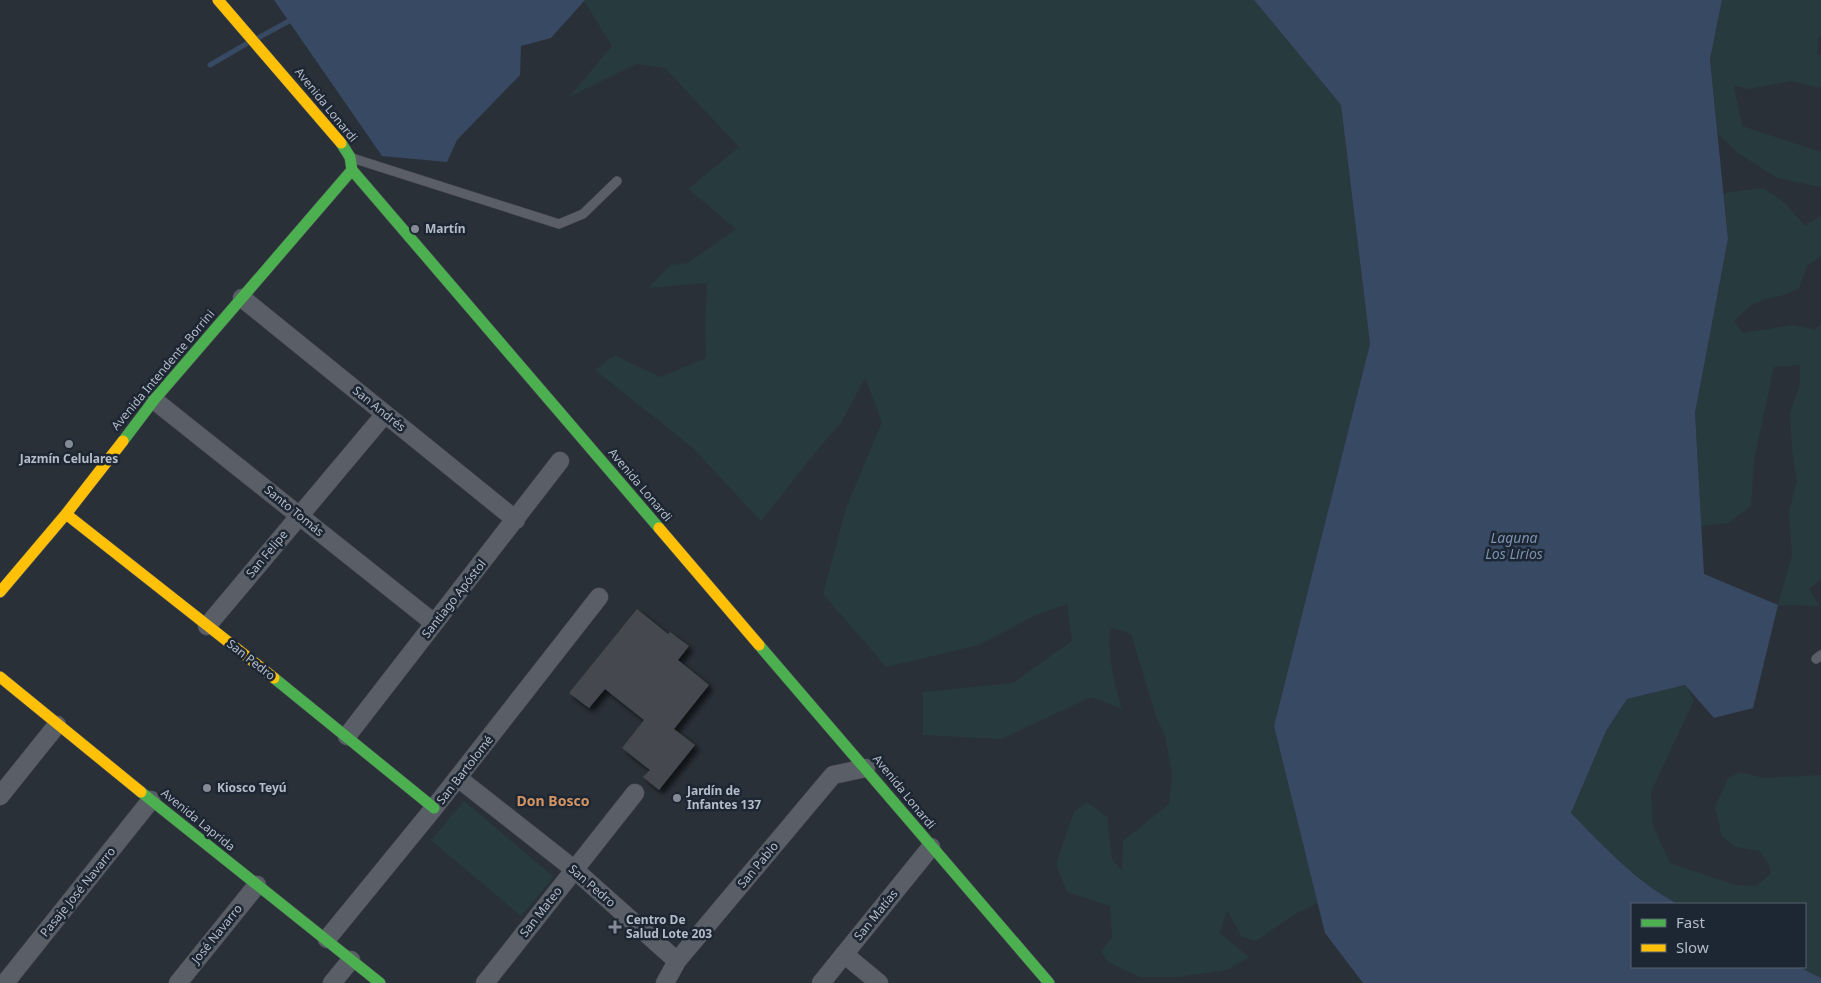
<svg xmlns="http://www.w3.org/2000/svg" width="1821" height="983" viewBox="0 0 1821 983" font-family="'Noto Sans',sans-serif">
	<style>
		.green { fill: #273a3e }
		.water { fill: #384963 }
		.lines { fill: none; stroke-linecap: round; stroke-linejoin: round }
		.stream { stroke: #384963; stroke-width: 5 }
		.building { fill: #444950; filter: url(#shadow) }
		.lane-casing { stroke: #484c53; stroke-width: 10 }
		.street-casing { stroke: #484c53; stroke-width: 19 }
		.fast-casing { stroke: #484c53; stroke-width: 12 }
		.slow-casing { stroke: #484c53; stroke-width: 12 }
		.lane { stroke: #5a5e66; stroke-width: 9 }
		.street { stroke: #5a5e66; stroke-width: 18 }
		.fast { stroke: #4caf50; stroke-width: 11 }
		.slow { stroke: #ffc107; stroke-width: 11 }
		.poi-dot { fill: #848b96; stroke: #1d2633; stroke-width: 2 }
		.labels { text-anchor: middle; stroke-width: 5; stroke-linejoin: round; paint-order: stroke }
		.street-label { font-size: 12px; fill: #b4bcc9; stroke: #1d2633 }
		.poi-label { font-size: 12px; font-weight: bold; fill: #b4bcc9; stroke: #1d2633; text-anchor: start }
		.water-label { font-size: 14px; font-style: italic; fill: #7c92b1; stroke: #1d2633 }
		.neighbourhood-label { font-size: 14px; font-weight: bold; fill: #d59563; stroke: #1d2633 }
	</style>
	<defs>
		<filter id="shadow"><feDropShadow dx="4.5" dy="4.5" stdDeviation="2.5" flood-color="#0009"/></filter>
	</defs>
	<rect width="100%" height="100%" fill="#2a3038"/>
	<path class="green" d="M585,0H1254L1341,105L1370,344L1274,726L1318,903L1295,914L1256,941L1241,936L1227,910L1220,933L1249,957L1227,970L1178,977H1140L1108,962L1101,951L1112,938L1110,906L1067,892L1056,864L1074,812L1087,802L1107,817L1112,859L1122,871L1123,841L1169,804L1172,774L1165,736L1156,716L1131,634L1110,627C1108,659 1113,679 1122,709L1091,697L1001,739L923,735V692L1013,683L1072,641L1067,604L1034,616L979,645L886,667L823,594L846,508L882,422L865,378L841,423L813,455L761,521L693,448L595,370L615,355L630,363L661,377L706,358L705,325L707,283L648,288L670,265L688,263L736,229L688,189L739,147L665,68L636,64L569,97L612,46L584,1Z
		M1722,0H1821V36L1819,38L1817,55L1821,54V88L1792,81L1749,89L1734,86L1742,126L1821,152V187L1777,178L1738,153L1718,134L1710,59Z
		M1763,188L1785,203L1805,226L1821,215V256L1807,266L1799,288L1784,295L1765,299L1750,306L1734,321L1743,333L1793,325L1815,330L1821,324V579L1809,589L1820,606L1778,605L1792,555L1789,511L1797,481L1792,450L1790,413L1800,384V365L1774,367L1754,460L1751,506L1728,523L1701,526L1695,413L1728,239L1724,193Z
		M1685,685L1694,700L1651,792L1653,826L1670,863L1735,885L1757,886L1771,873L1769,865L1760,851L1735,847L1722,837L1715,807L1728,778L1740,772L1764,778L1821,775V978L1799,967H1805V904H1678C1637,883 1604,845 1571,813L1606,731L1627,699Z
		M464,801L554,877L521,916L431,840Z"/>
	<path class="water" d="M274,0H585L551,38L521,46L520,75L457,140L447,162L382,156Z
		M1254,0H1722L1710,59L1728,239L1695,413L1704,574L1778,605L1753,708L1714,718L1685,685L1627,699L1606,731L1571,813C1603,845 1637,883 1678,904H1632V967H1799L1821,978V983H1363L1325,933L1274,726L1370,344L1341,105Z"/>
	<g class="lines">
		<path class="stream" d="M258,38L289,21
			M210,65L246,44"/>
	</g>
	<path class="building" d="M637,609L668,634L670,632L689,646L678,660L709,685L674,729L695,745L659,790L643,777L650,770L622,748L644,720L605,689L589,708L569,693Z"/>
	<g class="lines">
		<g class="lane-casing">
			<path id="lane" d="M352,158L559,224L583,214L617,181
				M1816,659L1821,655"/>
		</g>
		<g class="street-casing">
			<path id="street" d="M242,298L516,520
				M154,400L434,623
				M207,626L385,414
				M347,736L560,461
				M458,778L575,870L677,961
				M0,796L57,725
				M327,939L434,808L599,597
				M844,954L879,983
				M5,983L151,800
				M178,983L257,885
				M332,983L351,960
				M485,983L635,793
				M665,983L677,961L833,775L866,768
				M821,983L931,847"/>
		</g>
		<g class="fast-casing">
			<path id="fast" d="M341,143L350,157L352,170L659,528
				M123,441L154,400L352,170
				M759,645L1049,983
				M274,678L434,808
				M141,792L380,983"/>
		</g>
		<g class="slow-casing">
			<path id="slow" d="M218,0L341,143
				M66,514L274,678
				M659,528L759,645
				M0,592L66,514L123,441
				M0,677L141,792"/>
		</g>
		<use href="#lane" class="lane"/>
		<use href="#street" class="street"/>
		<use href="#fast" class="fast"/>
		<use href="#slow" class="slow"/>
	</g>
	<g class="poi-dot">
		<circle cx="415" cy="229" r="5"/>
		<circle cx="69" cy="444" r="5"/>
		<circle cx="207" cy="788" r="5"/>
		<circle cx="677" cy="798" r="5"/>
		<path d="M612.5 919.5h5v5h5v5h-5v5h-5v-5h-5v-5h5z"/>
	</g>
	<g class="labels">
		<g class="street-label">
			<text transform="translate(326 105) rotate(51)" y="4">Avenida Lonardi</text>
			<text transform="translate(163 370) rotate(-50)" y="4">Avenida Intendente Borrini</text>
			<text transform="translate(379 409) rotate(39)" y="4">San Andrés</text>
			<text transform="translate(640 485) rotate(50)" y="4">Avenida Lonardi</text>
			<text transform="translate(294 511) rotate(39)" y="4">Santo Tomás</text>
			<text transform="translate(267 554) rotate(-50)" y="4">San Felipe</text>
			<text transform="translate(454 599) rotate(-52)" y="4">Santiago Apóstol</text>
			<text transform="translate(251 660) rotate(38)" y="4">San Pedro</text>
			<text transform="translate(465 770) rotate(-52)" y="4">San Bartolomé</text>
			<text transform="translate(904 792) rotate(51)" y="4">Avenida Lonardi</text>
			<text transform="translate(198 820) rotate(39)" y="4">Avenida Laprida</text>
			<text transform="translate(758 865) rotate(-50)" y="4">San Pablo</text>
			<text transform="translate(592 886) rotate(41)" y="4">San Pedro</text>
			<text transform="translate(78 892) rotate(-51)" y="4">Pasaje José Navarro</text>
			<text transform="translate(541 912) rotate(-52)" y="4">San Mateo</text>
			<text transform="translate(876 915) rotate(-51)" y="4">San Matías</text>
			<text transform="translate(217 934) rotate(-51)" y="4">José Navarro</text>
		</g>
		<g class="poi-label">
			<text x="425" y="233">Martín</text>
			<text x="69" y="463" text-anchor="middle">Jazmín Celulares</text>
			<text x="217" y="792">Kiosco Teyú</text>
			<text x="687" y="795">Jardín de<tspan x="687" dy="14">Infantes 137</tspan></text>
			<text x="626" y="924">Centro De<tspan x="626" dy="14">Salud Lote 203</tspan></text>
		</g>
		<g class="water-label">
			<text x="1514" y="543">Laguna<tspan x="1514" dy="16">Los Lirios</tspan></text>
		</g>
		<g class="neighbourhood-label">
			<text x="553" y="806">Don Bosco</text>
		</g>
	</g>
	<rect x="1631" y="903" width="175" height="65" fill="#1d2633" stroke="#59626f"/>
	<rect x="1641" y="919" width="25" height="8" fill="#4caf50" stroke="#59626f"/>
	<text x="1676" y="928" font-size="15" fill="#b4bcc9">Fast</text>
	<rect x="1641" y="944" width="25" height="8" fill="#ffc107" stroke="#59626f"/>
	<text x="1676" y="953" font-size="15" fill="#b4bcc9">Slow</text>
</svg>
